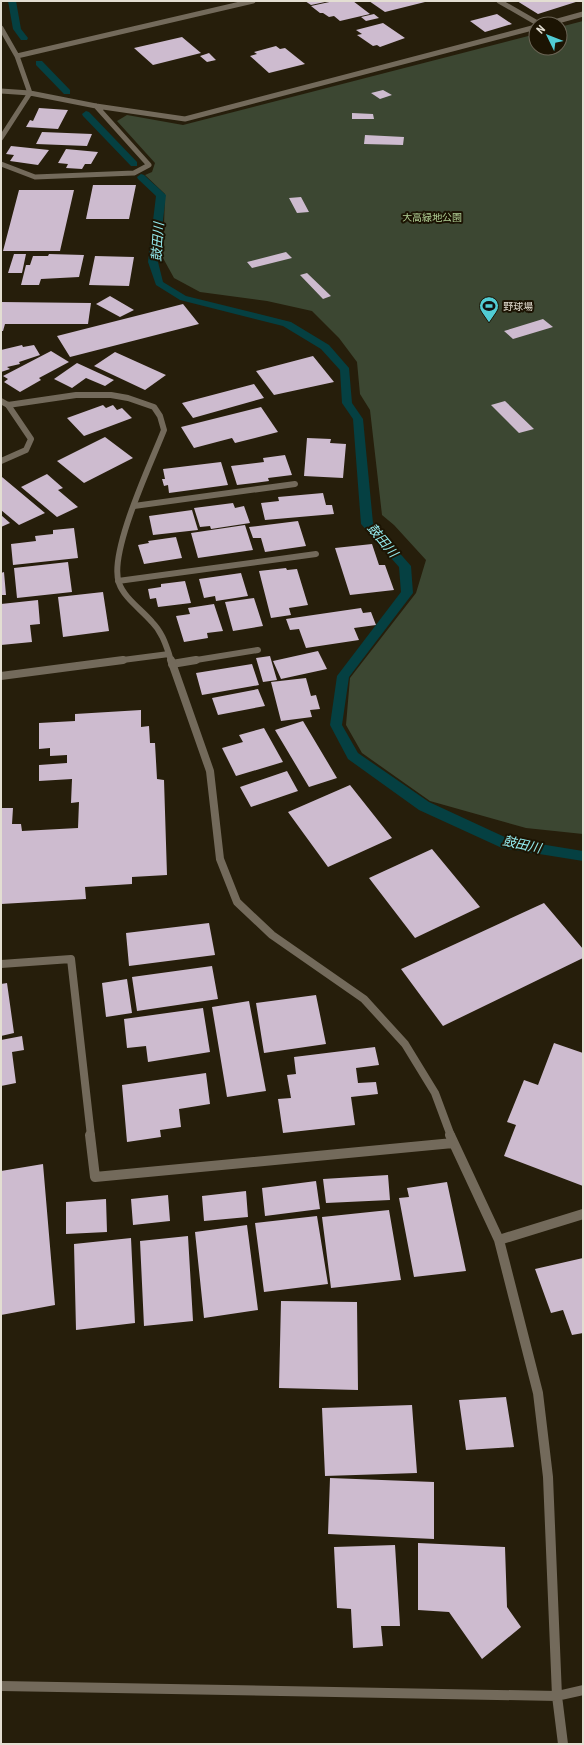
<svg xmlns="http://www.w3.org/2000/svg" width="584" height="1745" viewBox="0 0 584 1745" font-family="'Roboto Condensed','Noto Sans JP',sans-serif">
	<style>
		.green { fill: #3c4732 }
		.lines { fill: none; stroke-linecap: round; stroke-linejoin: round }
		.stream { fill: #054042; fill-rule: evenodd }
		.building { fill: #cdbbcf }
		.lane-far1 { stroke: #736a5b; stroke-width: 6 }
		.lane { stroke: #736a5b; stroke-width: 8 }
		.street-far3 { stroke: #736a5b; stroke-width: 5 }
		.street-far2 { stroke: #736a5b; stroke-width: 6 }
		.street-far1 { stroke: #736a5b; stroke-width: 8 }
		.street { stroke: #736a5b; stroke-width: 10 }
		.labels { text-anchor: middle; stroke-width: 4; stroke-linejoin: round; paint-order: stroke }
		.far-park-label { font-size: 10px; fill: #b1d096; stroke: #1c1403 }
		.far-poi-label { font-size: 10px; fill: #e3ded2; stroke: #1c1403; text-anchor: start }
		.water-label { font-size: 13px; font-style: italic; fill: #95edf1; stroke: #1c1403 }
	</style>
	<rect width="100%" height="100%" fill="#261e0b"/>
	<path class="green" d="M583,21V834L526,828L430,801L362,753L346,725L350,678L416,593L426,560L394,525L382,515L370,410L360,394L357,362L339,338L312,311L267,301L200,292L174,278L163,258L165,194L145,175L152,172L155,163L117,121L127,115L183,125L536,34V48H560V27Z"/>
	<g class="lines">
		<path class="stream" d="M8,1H16L21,29L28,38L27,40H21L13,29Z
			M36,61H42L70,90V94H64L36,65Z
			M86,111L89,112L137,162V166H131L83,116L82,114Z
			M141,174L144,175L166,195L158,262L163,282L186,296L291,322L329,345L349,368L352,403L363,419L373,523L411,566L413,593L349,677L342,725L358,753L429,802L509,839L583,851V861L502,848L419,810L348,759L330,725L337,676L401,592L399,567L361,524L353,419L342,403L340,370L321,349L283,326L180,300L156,285L148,262L156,196L138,179L137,177Z"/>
	</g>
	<path class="building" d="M305,1H324L325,2L311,5Z
		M334,1H353L370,14L340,21L334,16L329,17L323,13H320L311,6Z
		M369,1H429L385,12Z
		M517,1H579L538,14Z
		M374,14L379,18L366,21L361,17Z
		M497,14L512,24L485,32L470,21Z
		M383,23L405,38L380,47L377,45L373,46L357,35L362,34L356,30Z
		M182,37L201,53L153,65L134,48Z
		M276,46L280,49L285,48L305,64L269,73L250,56L257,54L254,52Z
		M209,53L216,60L207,62L200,56Z
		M383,90L392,95L380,99L371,93Z
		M39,108L68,110L58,129L26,127L30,120L33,121Z
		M352,113L373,114L374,119H352Z
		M42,132L92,134L87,146L36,144Z
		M365,135L404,137L403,145L364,144Z
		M11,146L49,150L38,165L10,161L14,155L6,154Z
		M66,149L98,152L91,164H85L82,169L66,168L68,164L58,163Z
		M93,185H136L129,219H86Z
		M19,190H74L60,251H3Z
		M301,197L309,212L297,213L289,198Z
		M286,252L292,258L252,268L247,262Z
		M14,254H26L22,273H8Z
		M49,254L84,255L79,277L41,279L39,285H21L26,265H30L33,256H48Z
		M95,256L134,257L129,286L89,285Z
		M307,273L331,296L323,299L300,275Z
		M110,296L134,310L120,317L96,304Z
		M1,302L91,303L88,324H5L3,331H1Z
		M183,304L199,324L70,357L57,336Z
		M543,319L553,327L513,339L504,331Z
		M22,345L23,347L34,345L40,355L19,362L20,364L7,367L10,369L1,372V350Z
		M51,351L69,362L39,378L41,380L20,392L4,382L8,379L3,376Z
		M115,352L166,375L145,390L94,366Z
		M313,356L334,382L274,395L256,371Z
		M77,363L114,380L105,386L86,378L72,388L54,379Z
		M254,384L264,398L193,418L182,403Z
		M505,401L534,429L519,433L491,405Z
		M103,405L106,408L113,405L117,410L122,408L132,418L84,436L67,418Z
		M261,407L278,432L235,443L232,438L194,448L181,427Z
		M105,437L133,458L84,483L57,461Z
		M307,438L331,439L330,443L346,444L343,478L304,476Z
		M285,455L292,475L268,478L269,481L237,485L231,466L264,462L263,458Z
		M221,462L228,485L169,493L168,485L164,486L162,479H165L163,469Z
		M47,474L63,488L58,490L78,507L57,517L21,487Z
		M2,477L45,513L19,525L1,510V478Z
		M323,493L326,505H332L334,514L265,520L261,503L279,501L278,497Z
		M233,503L235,508L244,506L250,523L211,529L210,526L200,527L194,508Z
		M192,510L198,530L153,535L149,516Z
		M1,515L10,523L1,527Z
		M298,521L306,546L265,552L261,538H253L249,527Z
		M245,525L253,550L198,558L191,533Z
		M74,528L78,558L13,565L11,544L36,541L35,536L53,534V530Z
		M176,537L182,558L144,564L138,545L149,543L148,541Z
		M372,544L379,565H385L394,590L350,595L335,548Z
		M68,562L72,592L17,598L14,568Z
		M286,568L287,570L297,569L308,605L289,608L291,615L271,618L259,571Z
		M4,572L6,595H1V573Z
		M241,573L248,596L216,601L215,596L204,598L199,579Z
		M185,581L191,603L158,607L156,598L150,599L148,589L161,587V584Z
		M103,592L109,631L63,637L58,597Z
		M254,598L263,626L233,631L225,602Z
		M38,600L40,624L30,625L32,642L1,645V604Z
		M214,604L223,631L207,633L208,638L184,642L176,616L190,614L188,608Z
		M361,608L363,613L371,612L376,625L354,628L359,640L306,648L299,629L290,630L286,619Z
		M318,651L327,669L281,679L273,661Z
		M270,656L277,680L263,682L256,658Z
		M252,664L259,685L202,695L196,673Z
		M306,678L311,696L316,695L320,709L310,710L312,717L281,721L271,682Z
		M258,689L265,706L218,715L212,698Z
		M141,710V727L149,726L150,743H155L157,779L164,780L167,875L132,877V884L85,887L86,899L1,904V808H13L12,824H21L22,831L78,828L79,802L71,803L72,779L39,781V765L67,763V755L50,756V748L39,749V723L75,721V714Z
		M303,721L337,778L309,787L275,730Z
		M264,728L283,762L236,776L222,748L243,742L239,735Z
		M287,771L298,791L251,807L240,787Z
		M350,785L392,838L328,867L288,812Z
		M432,849L480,907L415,938L369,878Z
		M544,903L583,949V958L443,1026L401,969Z
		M209,923L215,955L129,966L126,933Z
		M212,966L218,999L137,1011L132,977Z
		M127,979L132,1013L106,1017L102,983Z
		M7,983L14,1033L1,1036V984Z
		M316,995L326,1044L264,1053L256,1003Z
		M249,1001L266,1091L227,1097L212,1007Z
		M203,1008L210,1052L148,1062L146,1046L127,1048L124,1019Z
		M22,1036L24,1050L12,1052L16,1083L1,1086V1040Z
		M554,1043L583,1053V1186L504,1156L516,1125L507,1122L524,1080L538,1085Z
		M375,1047L379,1065L356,1068L358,1083L376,1082L378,1094L351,1097L355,1125L283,1133L278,1099L291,1098L287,1075L296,1074L294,1057Z
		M206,1073L210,1104L179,1109L181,1127L160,1130L161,1137L127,1142L122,1085Z
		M43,1164L55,1305L1,1315V1171Z
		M388,1175L390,1200L326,1203L323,1179Z
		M316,1181L320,1209L265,1216L262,1188Z
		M447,1182L466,1271L414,1277L399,1198L409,1197L407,1188Z
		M246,1191L248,1217L204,1221L202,1196Z
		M168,1195L170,1221L133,1225L131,1199Z
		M106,1199L107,1232L66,1234V1202Z
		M389,1210L401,1280L331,1288L322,1217Z
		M317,1216L328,1284L264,1292L255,1223Z
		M247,1225L258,1310L204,1318L195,1232Z
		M188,1236L193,1321L144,1326L140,1241Z
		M131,1238L135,1323L76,1330L74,1244Z
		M583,1258V1333L572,1335L563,1310L551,1313L535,1269Z
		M281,1301L357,1302L358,1390L279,1388Z
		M506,1397L514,1447L466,1450L459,1400Z
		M412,1405L417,1473L325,1476L322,1408Z
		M330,1478L434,1482V1539L328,1534Z
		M418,1543L505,1547L507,1607L521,1627L482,1659L449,1612L418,1610Z
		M395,1545L400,1626H381L383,1646L353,1648L351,1609L337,1608L334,1547Z"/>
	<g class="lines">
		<path class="lane-far1" d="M1,461L26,450L31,439L8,405
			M134,506L295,484
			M118,581L316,554
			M190,661L258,650"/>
		<path class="lane" d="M172,664L196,660"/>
		<path class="street-far3" d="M499,1L539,24
			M547,24L583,14
			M1,28L17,56L30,93L1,138
			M17,56L253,1
			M1,91L30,93L96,106L185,119L536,27
			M1,164L35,177L134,173L149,165L96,106"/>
		<path class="street-far2" d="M1,401L8,405L76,395H111L128,398L154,407L160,416L164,430C152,461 108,553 119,583C124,598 142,610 152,622C161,631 165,642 169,654
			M115,661L169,654L171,661"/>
		<path class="street-far1" d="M171,660L210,771L220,859L237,902L272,935L364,999L405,1044L435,1093L451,1136
			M1,676L123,660
			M1,964L71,959L91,1136"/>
		<path class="street" d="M90,1135L95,1177L453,1143
			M450,1135L499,1240
			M1,1686L557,1696L583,1690
			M563,1744L557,1696L548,1477L538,1393L499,1240L583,1214"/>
	</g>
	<defs>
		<g id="stadium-pin" transform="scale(1)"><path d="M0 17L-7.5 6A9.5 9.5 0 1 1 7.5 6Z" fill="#51ccd4" stroke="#1c1403"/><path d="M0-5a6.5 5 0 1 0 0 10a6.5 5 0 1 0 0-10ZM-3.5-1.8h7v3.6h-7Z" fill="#111"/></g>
	</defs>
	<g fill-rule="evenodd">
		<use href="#stadium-pin" x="489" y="306"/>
	</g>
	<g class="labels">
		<g class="far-park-label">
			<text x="432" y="221">大高緑地公園</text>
		</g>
		<g class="far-poi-label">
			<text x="503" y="310">野球場</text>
		</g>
		<g class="water-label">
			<text transform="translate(157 242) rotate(-86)" y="5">鼓田川</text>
			<text transform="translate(383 540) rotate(50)" y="5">鼓田川</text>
			<text transform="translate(522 844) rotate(12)" y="5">鼓田川</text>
		</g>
	</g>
	<rect width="584" height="1745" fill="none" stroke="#e3ded2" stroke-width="4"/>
	<g transform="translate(548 36) rotate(313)"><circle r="19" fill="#1c1403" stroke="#6c6556"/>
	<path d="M0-3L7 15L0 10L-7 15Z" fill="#51ccd4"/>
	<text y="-6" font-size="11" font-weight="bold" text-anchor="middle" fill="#e3ded2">N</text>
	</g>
</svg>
